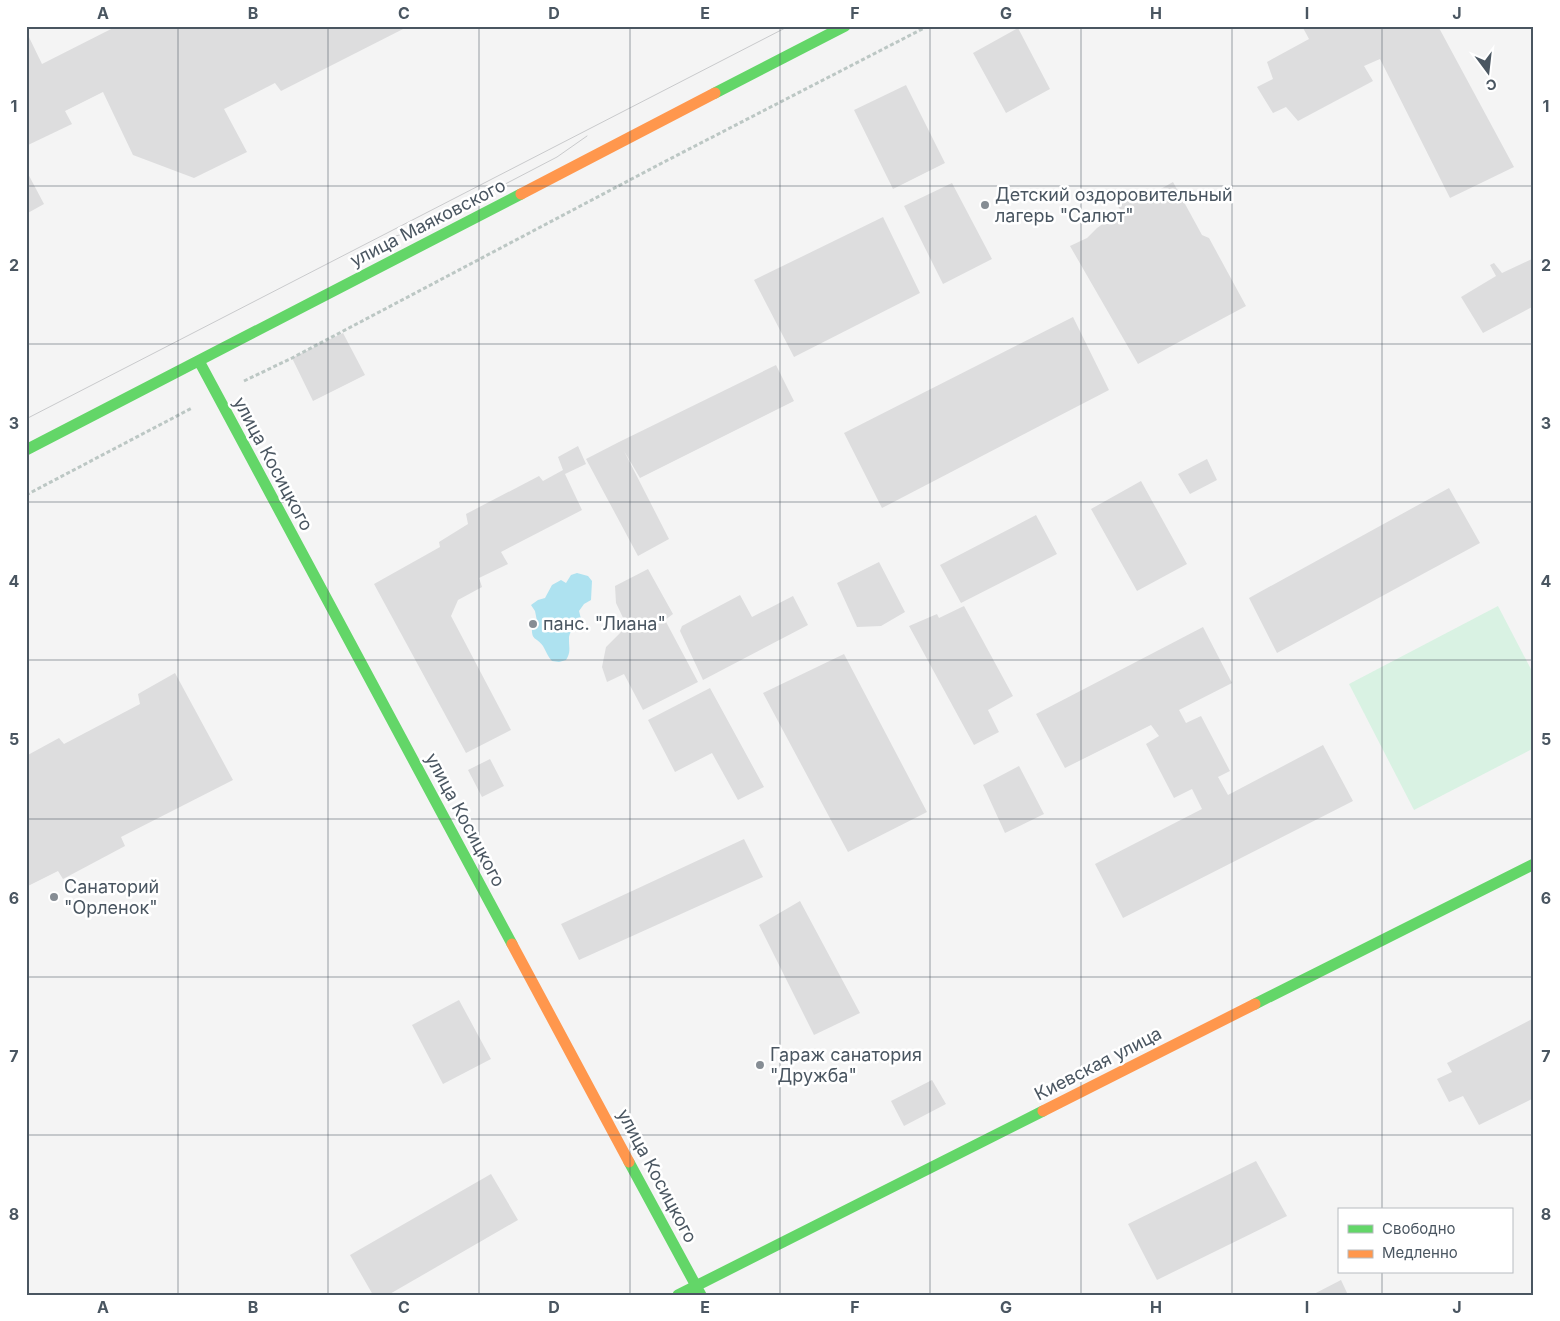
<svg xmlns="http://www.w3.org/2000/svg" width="1560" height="1321" viewBox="0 0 1560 1321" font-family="Inter,sans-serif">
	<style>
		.green { fill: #d9f2e3 }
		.water { fill: #aee2f0 }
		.building { fill: #ddddde }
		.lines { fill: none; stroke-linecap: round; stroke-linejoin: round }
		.path { stroke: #bcc7c4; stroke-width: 3; stroke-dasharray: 4 2.5; stroke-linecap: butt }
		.fast { stroke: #63d668; stroke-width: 11 }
		.slow { stroke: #ff974d; stroke-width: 11 }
		.tram { stroke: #c9cacc; stroke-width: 1 }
		.grid { fill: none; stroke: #4a5661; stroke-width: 1; stroke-opacity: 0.55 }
		.poi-dot { fill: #868d94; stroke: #fff; stroke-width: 2 }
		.labels { text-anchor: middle; stroke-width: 5; stroke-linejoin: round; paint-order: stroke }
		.poi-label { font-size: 18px; fill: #4a5661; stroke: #fff; text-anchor: start }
		.street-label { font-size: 18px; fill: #4a5661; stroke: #fff }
		.neatline { fill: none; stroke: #4a5661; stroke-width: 2 }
		.grid-label { font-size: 16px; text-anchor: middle; font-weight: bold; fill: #4a5661 }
	</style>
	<rect width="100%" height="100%" fill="#f4f4f4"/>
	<path class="green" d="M1498,606L1534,675V748L1414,810L1349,684Z"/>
	<path class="water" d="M577,573L588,576L592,581L591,600L584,604L579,611L581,619C576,625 568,632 569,640C569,649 571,652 566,660L559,662L552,661C548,657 546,651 543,646C536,636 531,642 532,625L537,621L535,611L531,605L538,600L545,598L552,585L561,580L566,583L571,575Z"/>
	<path class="building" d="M117,26H409L281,91L275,83L224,109L247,152L194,178L133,155L103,92L65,111L72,124L26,146V31L42,64Z
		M1302,26H1438L1514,167L1450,198L1380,59L1364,66L1373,81L1298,121L1286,107L1273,113L1257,87L1273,79L1267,62L1309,39Z
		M1018,28L1050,89L1006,113L973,53Z
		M906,85L945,163L893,189L854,110Z
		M26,170L44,204L26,214Z
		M1173,182L1202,235L1209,238L1246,306L1138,364L1070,246L1087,238L1097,228L1121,211L1114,200L1130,192L1136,203Z
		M952,183L992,259L943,284L904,206Z
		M883,217L920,293L794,357L754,280Z
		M1534,258V306L1483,333L1461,297L1496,276L1490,265L1494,263L1502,273Z
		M1073,317L1109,390L882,508L844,433Z
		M343,333L365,375L313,401L292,358Z
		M776,365L794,401L640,478L624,451L669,539L638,556L586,459L619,442Z
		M578,446L586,464L565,474L582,510L501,552L508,564L479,578L482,587L458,600L451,616L511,730L466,753L374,584L440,547L439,542L468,524L466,514L539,476L543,481L563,470L558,457Z
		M1207,459L1217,480L1190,494L1178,474Z
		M1141,481L1187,564L1137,591L1091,509Z
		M1449,488L1480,543L1277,653L1249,598Z
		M1036,515L1057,554L961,603L940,565Z
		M879,562L905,612L881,626L857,627L837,583Z
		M648,569L673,614L665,620L698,682L643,710L624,674L607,682L602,667L606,647L621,632L625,622L616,603L615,586Z
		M740,595L752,617L793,596L808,625L703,680L680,631L682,626Z
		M964,606L1013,696L988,710L999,732L974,745L909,626L937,614L939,618Z
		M1203,627L1232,683L1179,710L1186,723L1201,716L1230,771L1218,777L1228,795L1323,745L1353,801L1123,918L1095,864L1202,809L1192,789L1174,798L1146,744L1159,736L1151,725L1065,768L1036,714Z
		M844,654L927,812L848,852L763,693Z
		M175,673L233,780L121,837L125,846L63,879L58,871L26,887V756L59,738L64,744L140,704L138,694Z
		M710,688L764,787L738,800L712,753L675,772L648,720Z
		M490,759L504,786L482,797L468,770Z
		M1019,766L1044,814L1005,833L983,785Z
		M744,839L763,877L579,960L561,924Z
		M800,901L860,1013L814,1035L759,925Z
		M459,1000L491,1059L443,1084L412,1025Z
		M1534,1018V1098L1479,1125L1463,1096L1449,1102L1437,1079L1452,1072L1447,1063Z
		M932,1080L946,1104L904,1126L891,1101Z
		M1256,1161L1287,1216L1157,1280L1128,1224Z
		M491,1174L518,1220L388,1295H373L350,1255Z
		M1341,1280L1348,1295H1312Z"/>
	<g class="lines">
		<path class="path" d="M244,381L292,358L662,163L928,26
			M26,495L192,408"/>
		<path class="fast" d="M715,93L845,26
			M199,361L512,944
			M26,450L521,194
			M1255,1004L1534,864
			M629,1162L701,1295
			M678,1295L1043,1111"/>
		<path class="slow" d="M521,194L715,93
			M512,944L629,1162
			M1043,1111L1255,1004"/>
		<path class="tram" d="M390,238L421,228L557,157L587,136
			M26,419L789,26"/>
	</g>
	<path class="grid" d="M178,26V1295M328,26V1295M479,26V1295M630,26V1295M780,26V1295M930,26V1295M1081,26V1295M1232,26V1295M1382,26V1210M26,186H1534M26,344H1534M26,502H1534M26,660H1534M26,819H1534M26,977H1534M26,1135H1534M1382,1272V1295"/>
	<g class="poi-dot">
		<circle cx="985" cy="205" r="5"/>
		<circle cx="533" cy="624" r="5"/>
		<circle cx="54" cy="897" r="5"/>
		<circle cx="760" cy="1065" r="5"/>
	</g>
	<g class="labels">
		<g class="poi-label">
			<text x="995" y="201">Детский оздоровительный<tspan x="995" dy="21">лагерь "Салют"</tspan></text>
			<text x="543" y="630">панс. "Лиана"</text>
			<text x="64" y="893">Санаторий<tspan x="64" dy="21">"Орленок"</tspan></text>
			<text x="770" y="1061">Гараж санатория<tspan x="770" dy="21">"Дружба"</tspan></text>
		</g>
		<g class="street-label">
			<text transform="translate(428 223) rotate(-27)" y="6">улица Маяковского</text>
			<text transform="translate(273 464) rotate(62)" y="6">улица Косицкого</text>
			<text transform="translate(465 820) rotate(62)" y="6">улица Косицкого</text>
			<text transform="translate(1098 1064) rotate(-27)" y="6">Киевская улица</text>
			<text transform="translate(657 1176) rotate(62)" y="6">улица Косицкого</text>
		</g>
	</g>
	<rect width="1560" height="1321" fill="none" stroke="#ffffff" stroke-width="55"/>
	<rect x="1338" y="1208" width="175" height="65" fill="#ffffff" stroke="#b7bbc0"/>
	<rect x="1348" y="1225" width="25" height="8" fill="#63d668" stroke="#b7bbc0"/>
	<text x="1382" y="1234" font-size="15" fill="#4a5661">Свободно</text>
	<rect x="1348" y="1250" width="25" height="8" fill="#ff974d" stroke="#b7bbc0"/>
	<text x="1382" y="1258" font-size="15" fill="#4a5661">Медленно</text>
	<g transform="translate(1488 72) rotate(165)" stroke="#ffffff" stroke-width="4" paint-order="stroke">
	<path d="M0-4L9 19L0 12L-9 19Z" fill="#4a5661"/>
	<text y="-8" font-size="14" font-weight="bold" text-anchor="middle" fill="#4a5661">С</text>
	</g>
	<rect x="28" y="28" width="1504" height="1266" class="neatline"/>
	<g class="grid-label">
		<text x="103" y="19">A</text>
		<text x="253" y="19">B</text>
		<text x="404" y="19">C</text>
		<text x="554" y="19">D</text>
		<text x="705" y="19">E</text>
		<text x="855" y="19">F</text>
		<text x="1006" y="19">G</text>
		<text x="1156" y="19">H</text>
		<text x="1307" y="19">I</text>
		<text x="1457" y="19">J</text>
		<text x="14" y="112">1</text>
		<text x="1546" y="112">1</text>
		<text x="14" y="271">2</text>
		<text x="1546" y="271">2</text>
		<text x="14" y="429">3</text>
		<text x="1546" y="429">3</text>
		<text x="14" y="587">4</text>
		<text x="1546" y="587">4</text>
		<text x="14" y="745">5</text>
		<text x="1546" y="745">5</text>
		<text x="14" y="904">6</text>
		<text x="1546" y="904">6</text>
		<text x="14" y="1062">7</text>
		<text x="1546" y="1062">7</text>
		<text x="14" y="1220">8</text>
		<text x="1546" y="1220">8</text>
		<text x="103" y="1313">A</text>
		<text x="253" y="1313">B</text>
		<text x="404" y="1313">C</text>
		<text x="554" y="1313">D</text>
		<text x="705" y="1313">E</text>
		<text x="855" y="1313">F</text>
		<text x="1006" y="1313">G</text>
		<text x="1156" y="1313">H</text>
		<text x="1307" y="1313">I</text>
		<text x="1457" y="1313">J</text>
	</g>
</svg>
